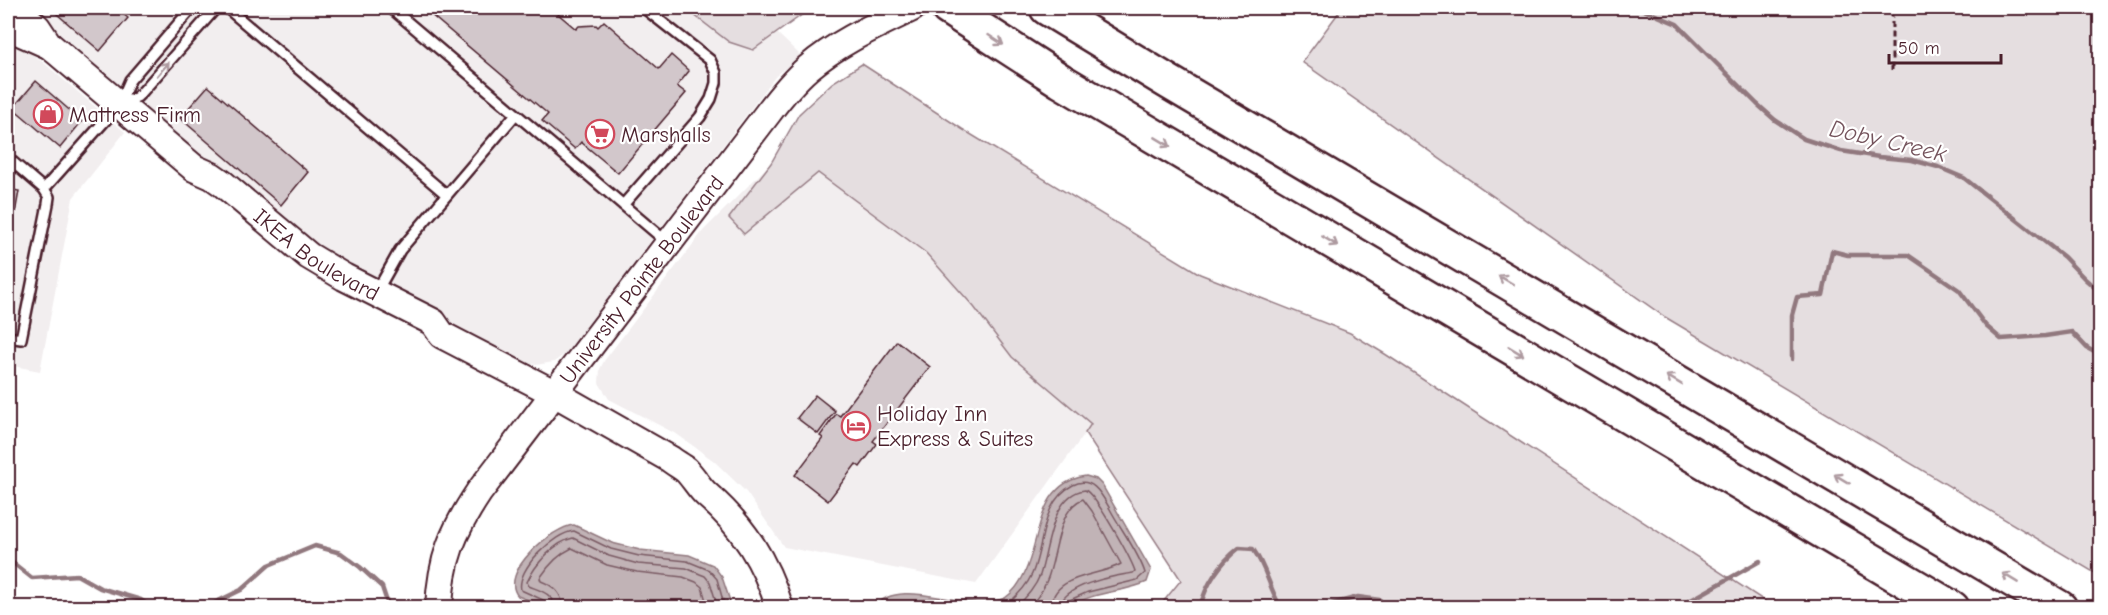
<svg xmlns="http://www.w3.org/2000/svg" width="2108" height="615" viewBox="0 0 2108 615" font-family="'Comic Neue',sans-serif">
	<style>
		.built { fill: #f2eeef }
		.green { fill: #e5dee0; stroke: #987e86; stroke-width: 1.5 }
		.water { fill: #c1b3b6; stroke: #91787e; stroke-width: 1.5 }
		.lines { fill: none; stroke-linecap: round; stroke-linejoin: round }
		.shore { stroke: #7a5a63; stroke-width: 1.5 }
		.stream { stroke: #91787e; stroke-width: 4.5 }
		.building { fill: #d2c7cb; stroke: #4a1f2b; stroke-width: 1.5 }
		.lane-casing { stroke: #4a1f2b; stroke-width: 14 }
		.secondary-casing { stroke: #4a1f2b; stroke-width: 30 }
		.highway-casing { stroke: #4a1f2b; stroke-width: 38 }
		.path { stroke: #4a1f2b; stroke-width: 3; stroke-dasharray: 6 4.5; stroke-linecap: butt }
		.lane { stroke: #fff; stroke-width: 9 }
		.secondary { stroke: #fff; stroke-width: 26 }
		.highway { stroke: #fff; stroke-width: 33 }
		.oneway { stroke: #ae9aa0 }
		.labels { text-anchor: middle; stroke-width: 4.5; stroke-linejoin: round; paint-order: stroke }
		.poi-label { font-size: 22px; fill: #4a1f2b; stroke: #fff; text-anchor: start }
		.street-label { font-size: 22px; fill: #4a1f2b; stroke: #fff }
		.water-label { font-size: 24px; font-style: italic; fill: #74535c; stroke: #fff }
	</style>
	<rect width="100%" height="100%" fill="#fff"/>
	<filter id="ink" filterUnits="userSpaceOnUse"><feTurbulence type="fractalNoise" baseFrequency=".0167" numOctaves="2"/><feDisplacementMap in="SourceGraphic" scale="12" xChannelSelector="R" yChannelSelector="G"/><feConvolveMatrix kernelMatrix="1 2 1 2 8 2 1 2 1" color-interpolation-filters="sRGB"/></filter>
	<g filter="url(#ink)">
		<path class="built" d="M30,8H751L800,55L775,77L765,90L566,353L554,362L536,365L524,361L402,298L308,246Z
			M8,37L44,63L125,132L73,198L40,371L8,365Z
			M862,64L962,129L1200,274L976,584L784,547L746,492L714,461L678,435L609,399L599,383L600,369L604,361L703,231L771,163L799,114L832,83Z"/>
		<path class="green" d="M685,8H807L803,14L753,50L729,42Z
			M1342,8H2100V576L1665,317L1302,62Z
			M862,64L962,129L1200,274L1350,333L1385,354L1774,607H1159L1181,580L1085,433L1091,424L1012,357L974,307L926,253L818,173L744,234L729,218L771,163L799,114L832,83Z"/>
		<path class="water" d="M1086,476L1096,479L1102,485L1151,570L1147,582C1123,593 1093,591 1070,607H874C902,574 967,615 1005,598C1048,567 1024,485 1086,476Z
			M574,525L612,543L640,550L689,555L713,565L722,577L732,607L548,608L518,596C498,573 552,527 574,525Z"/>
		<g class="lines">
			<path class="shore" d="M546,608L543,600L521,590C516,569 554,533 574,531L611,549L639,556L687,561L709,570L717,579L725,608
				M554,608C553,593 541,591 529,586L527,582C535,565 554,542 573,538L609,556L638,564L686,568L700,574L705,576L710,582L718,608
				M563,608C562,593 554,586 541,581L540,578C548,566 559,554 572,548L607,565L637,572L683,577L696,582L702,587L708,608
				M882,608C897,597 926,604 942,608
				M1002,608C1014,599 1026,588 1032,574C1045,544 1040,502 1073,485C1092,475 1102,495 1110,509C1120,528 1139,553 1145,573L1137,580L1088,592L1070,600L1067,608
				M1015,608C1025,599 1035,588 1040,575C1049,549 1051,494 1085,490C1096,495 1130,557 1135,571L1133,573C1114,576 1061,585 1060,608
				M1028,608C1036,600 1043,591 1047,580C1057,558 1057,508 1083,499L1092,511L1121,564C1099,577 1052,573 1051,608"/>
			<path class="stream" d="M1639,8L1677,24L1757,104L1775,120L1804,139L1841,151L1879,157L1912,160L1938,167L1964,178L2064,257L2085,279L2100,292
				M1792,359V315L1797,297L1823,295L1832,251L1848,255H1908L1959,290L1986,326L2001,339L2045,336L2072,332L2087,348L2100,355
				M8,559L32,578L77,575L100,588L141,600L153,608
				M204,608L241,590L269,565L315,546L341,553L360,567L382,587L387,602L393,608
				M1200,608C1205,585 1221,562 1239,548L1253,549C1266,567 1269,587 1280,606L1293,608
				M1317,608L1358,597L1380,600L1382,608
				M1677,608L1760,561"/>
		</g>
		<path class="building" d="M50,8H116L128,18L100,51Z
			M423,8H551L576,29L579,26L596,25L598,27L604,21L659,69L671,55L689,71L677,86L686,93L618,173L581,142L575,149L542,121L548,114Z
			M36,81L82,121L60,148L13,108Z
			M208,86L308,172L281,205L180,118Z
			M8,189L19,191L8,253Z
			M897,341L930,367L873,441L877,444L860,467L856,464L828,501L795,475L823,438L820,436L836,414L840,416Z
			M815,395L835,411L818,434L797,418Z"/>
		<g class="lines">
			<g class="lane-casing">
				<path id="lane" d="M227,8L447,195
					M391,8L668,243
					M121,104L137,97L143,91L216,8
					M8,158L44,189L119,105L130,80L192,8
					M623,205L700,117L711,99L716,83V73L710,60L644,8
					M377,291L400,250L516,114
					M8,337L21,339L48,204L49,197L44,189"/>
			</g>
			<g class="secondary-casing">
				<g id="secondary">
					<path id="s1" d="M15,8L37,27L49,45L194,168L212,176L222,183L309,256L344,277L433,322L442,335L554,393L670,459C675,463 681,466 686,470C694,478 699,488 707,495C744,527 765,561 780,608"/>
					<path d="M8,27L46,44"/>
					<path id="s2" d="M439,608C441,559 453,531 479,492L768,113C780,97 793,81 808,68C838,42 877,25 912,8"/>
				</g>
			</g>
			<g class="highway-casing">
				<path id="highway" d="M948,8L1061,81L1952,608
					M1047,8L1167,81L2060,608"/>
			</g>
			<path class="path" d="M1892,70V8"/>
			<use href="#lane" class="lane"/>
			<use href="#secondary" class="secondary"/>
			<use href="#highway" class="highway"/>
		</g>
		<defs><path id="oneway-shaft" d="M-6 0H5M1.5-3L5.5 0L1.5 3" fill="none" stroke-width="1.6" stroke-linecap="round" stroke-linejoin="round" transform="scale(1.5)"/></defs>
		<g class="oneway">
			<use href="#oneway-shaft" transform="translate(996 40) rotate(33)"/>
			<use href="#oneway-shaft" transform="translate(163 69) rotate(-49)"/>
			<use href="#oneway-shaft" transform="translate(1163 142) rotate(31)"/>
			<use href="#oneway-shaft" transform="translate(1330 241) rotate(31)"/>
			<use href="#oneway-shaft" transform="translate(1506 280) rotate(-149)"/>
			<use href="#oneway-shaft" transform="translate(1516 351) rotate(31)"/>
			<use href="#oneway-shaft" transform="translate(1674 380) rotate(-149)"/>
			<use href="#oneway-shaft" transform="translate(1842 479) rotate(-149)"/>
			<use href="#oneway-shaft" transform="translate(2010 578) rotate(-149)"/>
		</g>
	</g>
	<defs>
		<g id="shop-ring" transform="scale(1.5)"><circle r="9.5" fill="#fff" stroke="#d1495b" stroke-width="1.5"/><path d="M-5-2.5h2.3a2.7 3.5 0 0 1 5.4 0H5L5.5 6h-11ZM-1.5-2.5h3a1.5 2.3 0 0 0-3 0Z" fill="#d1495b"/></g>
		<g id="supermarket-ring" transform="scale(1.5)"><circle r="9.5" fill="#fff" stroke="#d1495b" stroke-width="1.5"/><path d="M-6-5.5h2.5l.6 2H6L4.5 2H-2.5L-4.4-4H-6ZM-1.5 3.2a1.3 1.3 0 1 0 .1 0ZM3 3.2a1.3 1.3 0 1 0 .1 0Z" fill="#d1495b"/></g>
		<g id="hotel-ring" transform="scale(1.5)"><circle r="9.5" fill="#fff" stroke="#d1495b" stroke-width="1.5"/><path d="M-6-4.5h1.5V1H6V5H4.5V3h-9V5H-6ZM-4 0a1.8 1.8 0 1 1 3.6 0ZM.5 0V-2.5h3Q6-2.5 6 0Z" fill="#d1495b"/></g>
	</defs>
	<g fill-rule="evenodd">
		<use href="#shop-ring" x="48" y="114"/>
		<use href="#supermarket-ring" x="600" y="134"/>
		<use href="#hotel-ring" x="856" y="426"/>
	</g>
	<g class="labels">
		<g class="poi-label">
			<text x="69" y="122">Mattress Firm</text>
			<text x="621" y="142">Marshalls</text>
			<text x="877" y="421">Holiday Inn<tspan x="877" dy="25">Express &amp; Suites</tspan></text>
		</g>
		<g class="street-label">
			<text dy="8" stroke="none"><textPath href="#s1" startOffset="392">IKEA Boulevard</textPath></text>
			<text dy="8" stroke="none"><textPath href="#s2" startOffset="392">University Pointe Boulevard</textPath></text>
		</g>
		<g class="water-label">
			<text transform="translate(1888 141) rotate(13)" y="8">Doby Creek</text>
		</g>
	</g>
	<rect width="2108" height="615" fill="none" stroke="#fff" stroke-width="30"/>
	<rect x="15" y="15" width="2078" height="585" fill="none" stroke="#4a1f2b" stroke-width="2" filter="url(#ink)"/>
	<path d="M1889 54v9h112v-9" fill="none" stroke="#4a1f2b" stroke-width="3"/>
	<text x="1898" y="54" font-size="18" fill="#4a1f2b" stroke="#ffffff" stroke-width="4.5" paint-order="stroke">50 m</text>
</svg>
